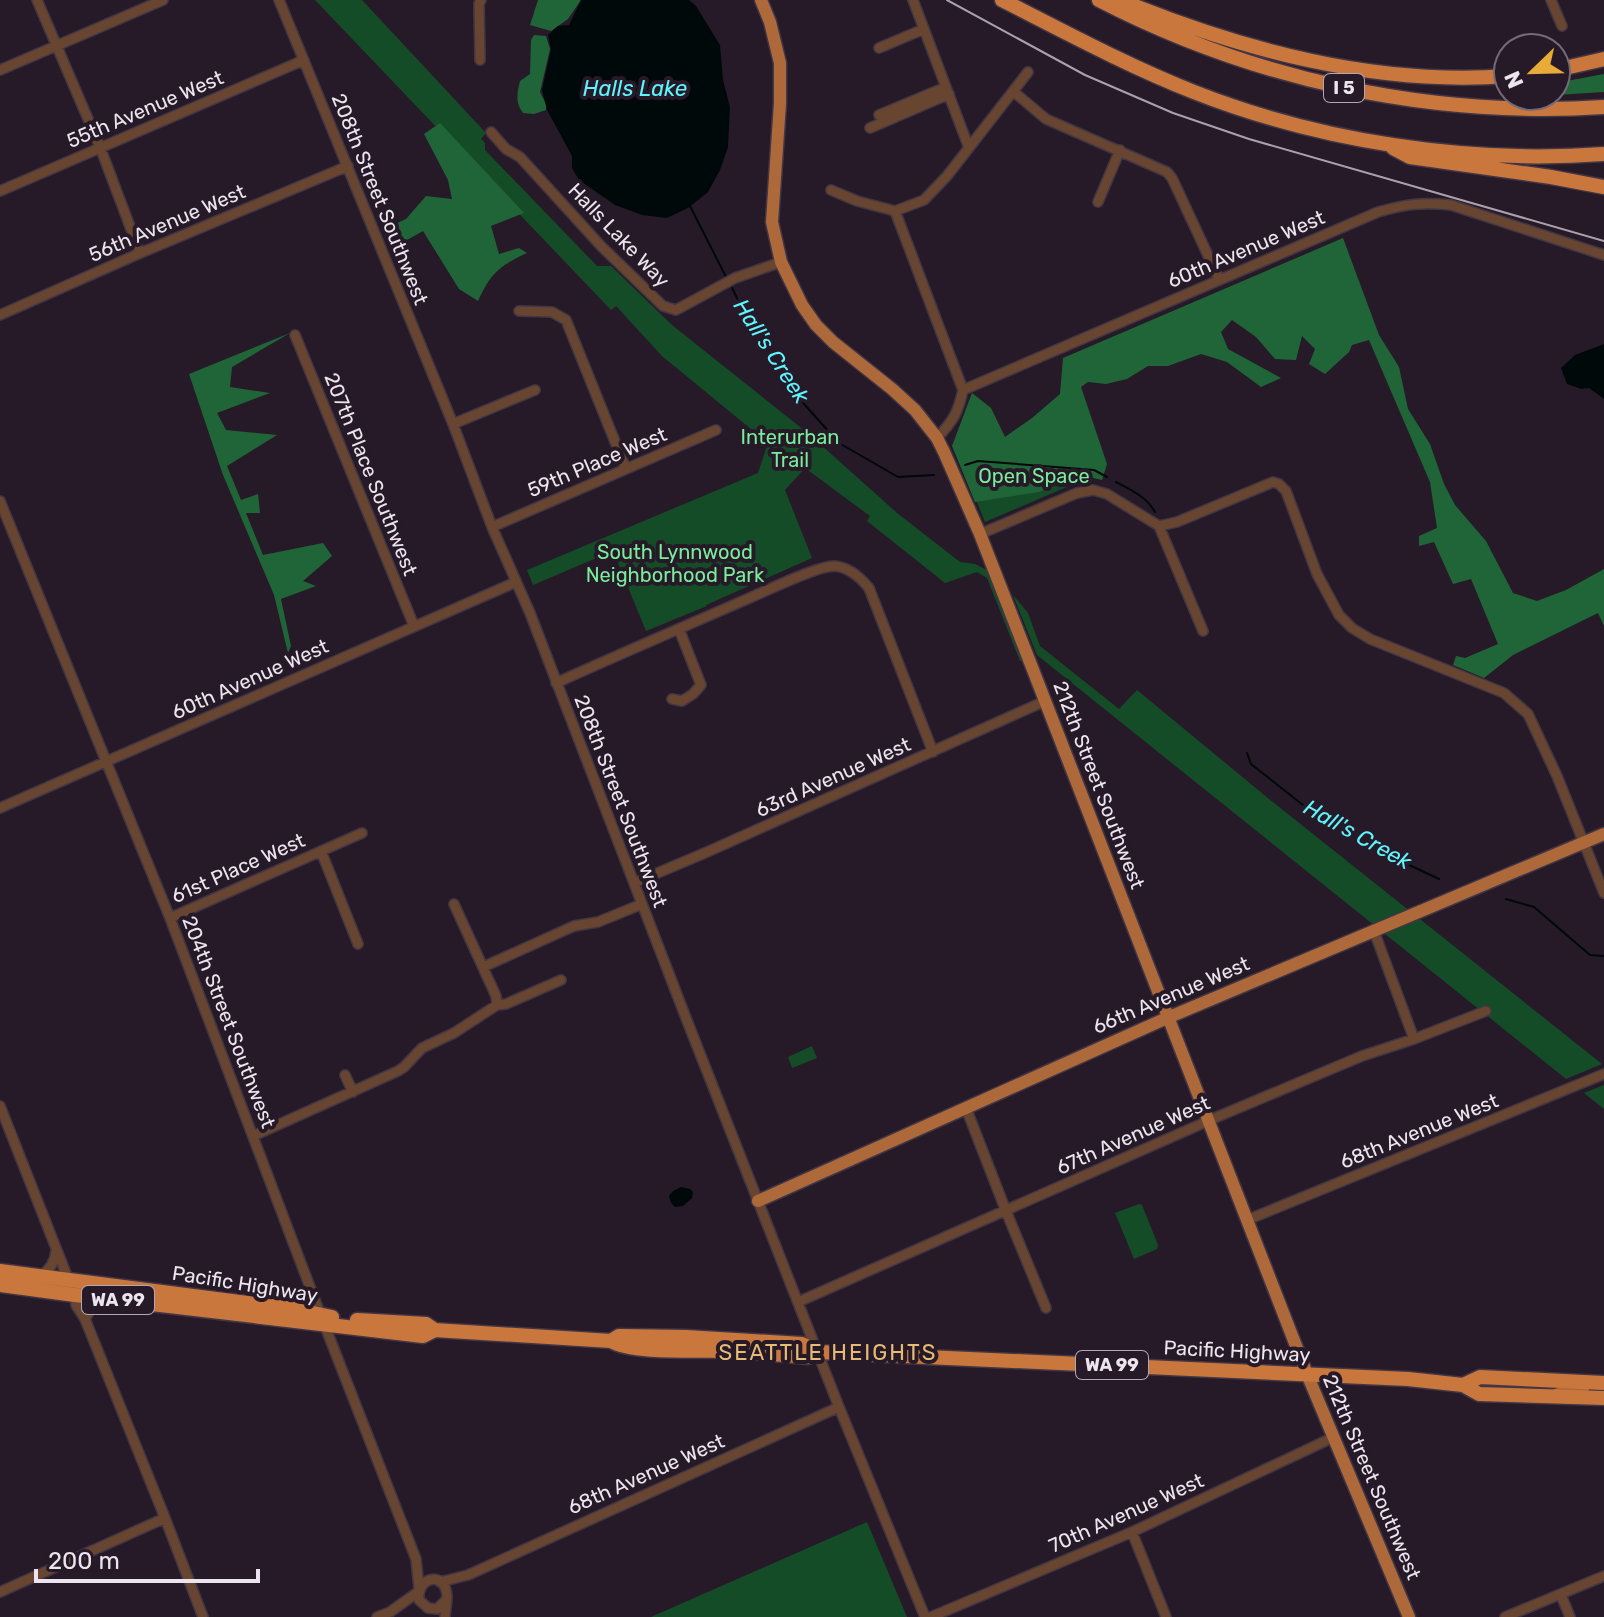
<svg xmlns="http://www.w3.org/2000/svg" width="1604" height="1617" viewBox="0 0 1604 1617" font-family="Rubik,sans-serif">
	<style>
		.green { fill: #154c28 }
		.forest { fill: #206537 }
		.water { fill: #00090a }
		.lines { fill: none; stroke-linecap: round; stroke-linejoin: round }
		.stream { stroke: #00090a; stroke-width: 2 }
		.minor-casing { stroke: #423644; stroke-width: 12 }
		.major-casing { stroke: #423644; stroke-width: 15 }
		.highway-casing { stroke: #423644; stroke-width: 17 }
		.minor { stroke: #674530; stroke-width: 9 }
		.major { stroke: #ae693b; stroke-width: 12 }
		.highway { stroke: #ca773e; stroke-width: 14 }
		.tram { stroke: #aaa1ac; stroke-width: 2 }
		.labels { text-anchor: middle; stroke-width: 8; stroke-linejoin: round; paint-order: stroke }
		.shield { fill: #261a28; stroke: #b1a7b3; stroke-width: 2 }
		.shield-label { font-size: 18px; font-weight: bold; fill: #ece4ee }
		.street-label { font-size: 20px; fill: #ece4ee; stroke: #261a28 }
		.park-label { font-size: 20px; fill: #79ed9a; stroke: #261a28 }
		.water-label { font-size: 22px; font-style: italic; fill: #60f5fd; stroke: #261a28 }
		.neighbourhood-label { font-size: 22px; letter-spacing: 2px; fill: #e5bb75; stroke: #261a28 }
	</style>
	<rect width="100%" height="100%" fill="#261a28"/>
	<path class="green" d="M315,0H362L486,133L481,139L485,143V150L597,266H611L672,325L810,435L897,513L960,562L975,564L989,571L1024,659L1020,661L987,578L977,572L945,583L867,521L870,516L805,468L785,490L812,558L706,605L707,606L646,631L613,551L533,585L527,570L758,473L768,443L662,356L616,306L611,310Z
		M1059,440L1076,483L985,522L968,480Z
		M1013,595L1028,613L1040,646L1119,709L1137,690L1269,799L1602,1064L1566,1079L1037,655Z
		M812,1046L817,1058L792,1068L788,1057Z
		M1604,1085V1109L1584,1093Z
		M1139,1204L1142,1205L1158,1245L1157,1249L1134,1259L1115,1213Z
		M867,1522L907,1617H651Z"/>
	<path class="forest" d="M538,0H581L568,19L551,31L530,25Z
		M534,35L546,36L550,49L540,92L546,104V110L534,114L523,113C515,102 517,94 520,81L530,74L531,40Z
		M1604,74V92L1556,95V83Z
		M440,123L524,213L491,226L499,254L519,248L527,253C499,266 491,273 478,301L459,289L423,231L391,249L382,230L406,219L426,196L452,199L448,180L424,134Z
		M1343,238L1379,335L1399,367L1408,409L1430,444L1444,484L1455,505L1486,541L1513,593L1537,601L1566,590L1604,569V626L1598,613L1513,655L1484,678L1453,665L1456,656L1465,658L1498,644L1471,579L1453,584L1434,542L1419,546V536L1437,528L1430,482L1369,340L1352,345L1349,352L1325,374L1309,364L1315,349L1302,336L1296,360L1275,359L1256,337L1232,320L1221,332L1228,349L1281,378L1261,387L1227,362L1201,354L1168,366H1148L1127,379L1106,384L1088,382L1081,387L1107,464L1102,480L1081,475L1039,492L975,502L952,446L972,393L991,408L1005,437L1032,418L1060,394L1063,358Z
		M290,333L232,367L230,387L270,393L217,413L226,430L277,435L227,466L241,500L258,494L260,513H246L263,555L323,543L332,556L303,581L316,586L281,599L291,646L288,653L274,595L223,475L189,374Z"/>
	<path class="water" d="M581,0H689L696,6L720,45L723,80L730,107L728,147L720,170L708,192L688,208L667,218L642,215L615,205L579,180L572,168V156L547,110L542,90L551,49L548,35L558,26L569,25Z
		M1604,344V399L1589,388L1581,389L1567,384L1561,368L1575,355Z
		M681,1187L690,1189L693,1192L692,1198L683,1206L675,1207L671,1203L669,1196L673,1191Z"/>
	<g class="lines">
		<path class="stream" d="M690,206L726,277
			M732,288L748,320L796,395L839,443L898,477L934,475
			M965,465L978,461L1094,470L1107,477
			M1116,482C1131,490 1147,497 1155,512
			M1247,753L1251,764L1313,813L1386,854L1439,879
			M1506,899L1534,907L1590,955L1604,956"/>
		<g class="minor-casing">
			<path id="minor" d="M37,0L100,147L140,253
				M279,0L453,424L492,527L530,613L686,1018L839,1407L925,1617
				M913,0L969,148
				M1551,0L1562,26
				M879,48L924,29
				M480,60L479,4L481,0
				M0,70L163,0
				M1014,92L1046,119L1167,172L1172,178L1219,279
				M879,115L946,87
				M870,128L949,94
				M491,132L506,149L520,157L601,246L663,306L676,310L735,278L781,262
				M831,190L857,201L895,211L924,200L947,176L1028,72
				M0,191L304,60
				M1098,202L1120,150
				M895,211L963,390
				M519,311L552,312L566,320L626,469
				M0,315L138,254L348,166
				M295,335L414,626
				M453,424L535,390
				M937,438C953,421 958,413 963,390L1378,212C1406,204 1422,202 1451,205L1604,255
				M0,501L170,918L321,1316L416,1559L419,1588
				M1159,526L1203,631
				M492,527L716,430
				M980,534L1077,493L1093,490L1107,494L1159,526L1177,522L1273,482L1279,484L1286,491L1317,574L1339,615L1352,628L1370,639L1504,693L1528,714L1557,776L1604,893
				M556,683C622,653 688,625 754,596C770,589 818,566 834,566C849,567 860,577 869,588L933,752
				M672,699L682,701L693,694L701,685L679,629
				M0,808L516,582
				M321,851L358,944
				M634,883L707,852L1045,701
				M454,904L496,996L497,1005
				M170,918L362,833
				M1374,931L1414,1039
				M483,967L574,926L598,922L642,904
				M345,1075L353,1092
				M0,1106L69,1281
				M966,1108L1006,1211L1046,1308
				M253,1136L398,1071L404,1067L422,1048L454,1033L497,1005L506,1004L561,980
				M1247,1220L1604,1074
				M39,1277C49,1271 55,1262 56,1251
				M75,1295L76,1305L85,1319L165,1518L203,1617
				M798,1302L1217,1117L1362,1056L1414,1039L1486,1011
				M85,1319L92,1307L101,1298
				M1132,1532L1166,1617
				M440,1582L468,1575L839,1407
				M0,1592L165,1518
				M1561,1595L1570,1617
				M377,1617L390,1612L418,1592
				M445,1617C445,1609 449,1598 446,1590C441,1571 416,1579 419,1600L428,1608L437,1609L446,1600
				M931,1617L1132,1532L1334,1437
				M1505,1617L1604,1576"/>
		</g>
		<g class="major-casing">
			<path id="major" d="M761,0L770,22L780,63V103L772,222L781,262L802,305L816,325L833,342L892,389L915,410L937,438L944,452L980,534L1028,657L1307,1374L1409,1617
				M758,1201L1167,1018L1604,834
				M1556,1395L1573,1389L1583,1388L1586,1382"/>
		</g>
		<g class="highway-casing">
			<path id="highway" d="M1002,0C1065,32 1128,66 1194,92C1321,142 1468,164 1604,154
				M1099,0C1254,80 1429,118 1604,107
				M1120,0C1242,50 1375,86 1508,76
				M1556,70L1604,59
				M1393,148L1410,157L1551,177L1604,187
				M0,1271L294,1309L332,1317
				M0,1285L75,1295L423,1336L435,1330L450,1331L611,1341C631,1354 701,1350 727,1351C754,1352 781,1355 808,1357L818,1352
				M357,1320L426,1324L435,1330
				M611,1341L619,1336L686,1337L802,1344L818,1352L1408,1379L1463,1385L1479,1394L1604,1398
				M1463,1385L1480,1377L1604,1383"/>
		</g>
		<use href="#minor" class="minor"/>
		<use href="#major" class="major"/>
		<use href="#highway" class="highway"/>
		<path class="tram" d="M947,0L1085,75L1173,113L1249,139L1604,241"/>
	</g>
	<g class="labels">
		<g class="shield">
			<rect x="1324" y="74" width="40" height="28" rx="6"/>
			<rect x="82" y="1286" width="72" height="28" rx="6"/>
			<rect x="1076" y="1351" width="72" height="28" rx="6"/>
		</g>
		<g class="shield-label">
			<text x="1344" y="94">I 5</text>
			<text x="118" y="1306">WA 99</text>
			<text x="1112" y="1371">WA 99</text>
		</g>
		<g class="street-label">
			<text transform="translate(145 109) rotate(-23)" y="7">55th Avenue West</text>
			<text transform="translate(380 199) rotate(68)" y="7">208th Street Southwest</text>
			<text transform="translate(167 223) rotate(-23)" y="7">56th Avenue West</text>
			<text transform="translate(619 235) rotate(46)" y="7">Halls Lake Way</text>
			<text transform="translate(1246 249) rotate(-23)" y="7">60th Avenue West</text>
			<text transform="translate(597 462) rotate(-23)" y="7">59th Place West</text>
			<text transform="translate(371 474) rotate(68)" y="7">207th Place Southwest</text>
			<text transform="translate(250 679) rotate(-24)" y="7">60th Avenue West</text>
			<text transform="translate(833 777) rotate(-24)" y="7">63rd Avenue West</text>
			<text transform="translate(1099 785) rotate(69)" y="7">212th Street Southwest</text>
			<text transform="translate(621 801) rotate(69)" y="7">208th Street Southwest</text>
			<text transform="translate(238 868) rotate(-24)" y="7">61st Place West</text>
			<text transform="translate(1171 995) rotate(-23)" y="7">66th Avenue West</text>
			<text transform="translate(229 1022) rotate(69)" y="7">204th Street Southwest</text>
			<text transform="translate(1419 1131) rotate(-22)" y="7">68th Avenue West</text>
			<text transform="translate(1133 1135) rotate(-24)" y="7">67th Avenue West</text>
			<text transform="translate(245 1284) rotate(9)" y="7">Pacific Highway</text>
			<text transform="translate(1237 1351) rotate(3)" y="7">Pacific Highway</text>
			<text transform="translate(646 1474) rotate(-24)" y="7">68th Avenue West</text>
			<text transform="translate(1372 1477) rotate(67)" y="7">212th Street Southwest</text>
			<text transform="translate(1126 1513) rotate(-24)" y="7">70th Avenue West</text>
		</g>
		<g class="park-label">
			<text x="790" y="444">Interurban<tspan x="790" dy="23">Trail</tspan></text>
			<text x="1034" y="483">Open Space</text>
			<text x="675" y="559">South Lynnwood<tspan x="675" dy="23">Neighborhood Park</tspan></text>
		</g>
		<g class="water-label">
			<text x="635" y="96">Halls Lake</text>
			<text transform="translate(772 351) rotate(57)" y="8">Hall's Creek</text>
			<text transform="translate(1358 834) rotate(29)" y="8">Hall's Creek</text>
		</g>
		<g class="neighbourhood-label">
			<text x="828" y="1360">SEATTLE HEIGHTS</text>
		</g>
	</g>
	<g transform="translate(1532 72) rotate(247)"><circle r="38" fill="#261a28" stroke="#756b77" stroke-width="2"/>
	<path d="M0-6L14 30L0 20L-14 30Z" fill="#e8ab37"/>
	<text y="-12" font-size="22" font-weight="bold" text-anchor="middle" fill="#ece4ee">N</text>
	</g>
	<path d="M36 1569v12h222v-12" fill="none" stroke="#ece4ee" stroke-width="4"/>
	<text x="48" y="1569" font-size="24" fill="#ece4ee" stroke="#261a28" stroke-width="6" paint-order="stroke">200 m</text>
</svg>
